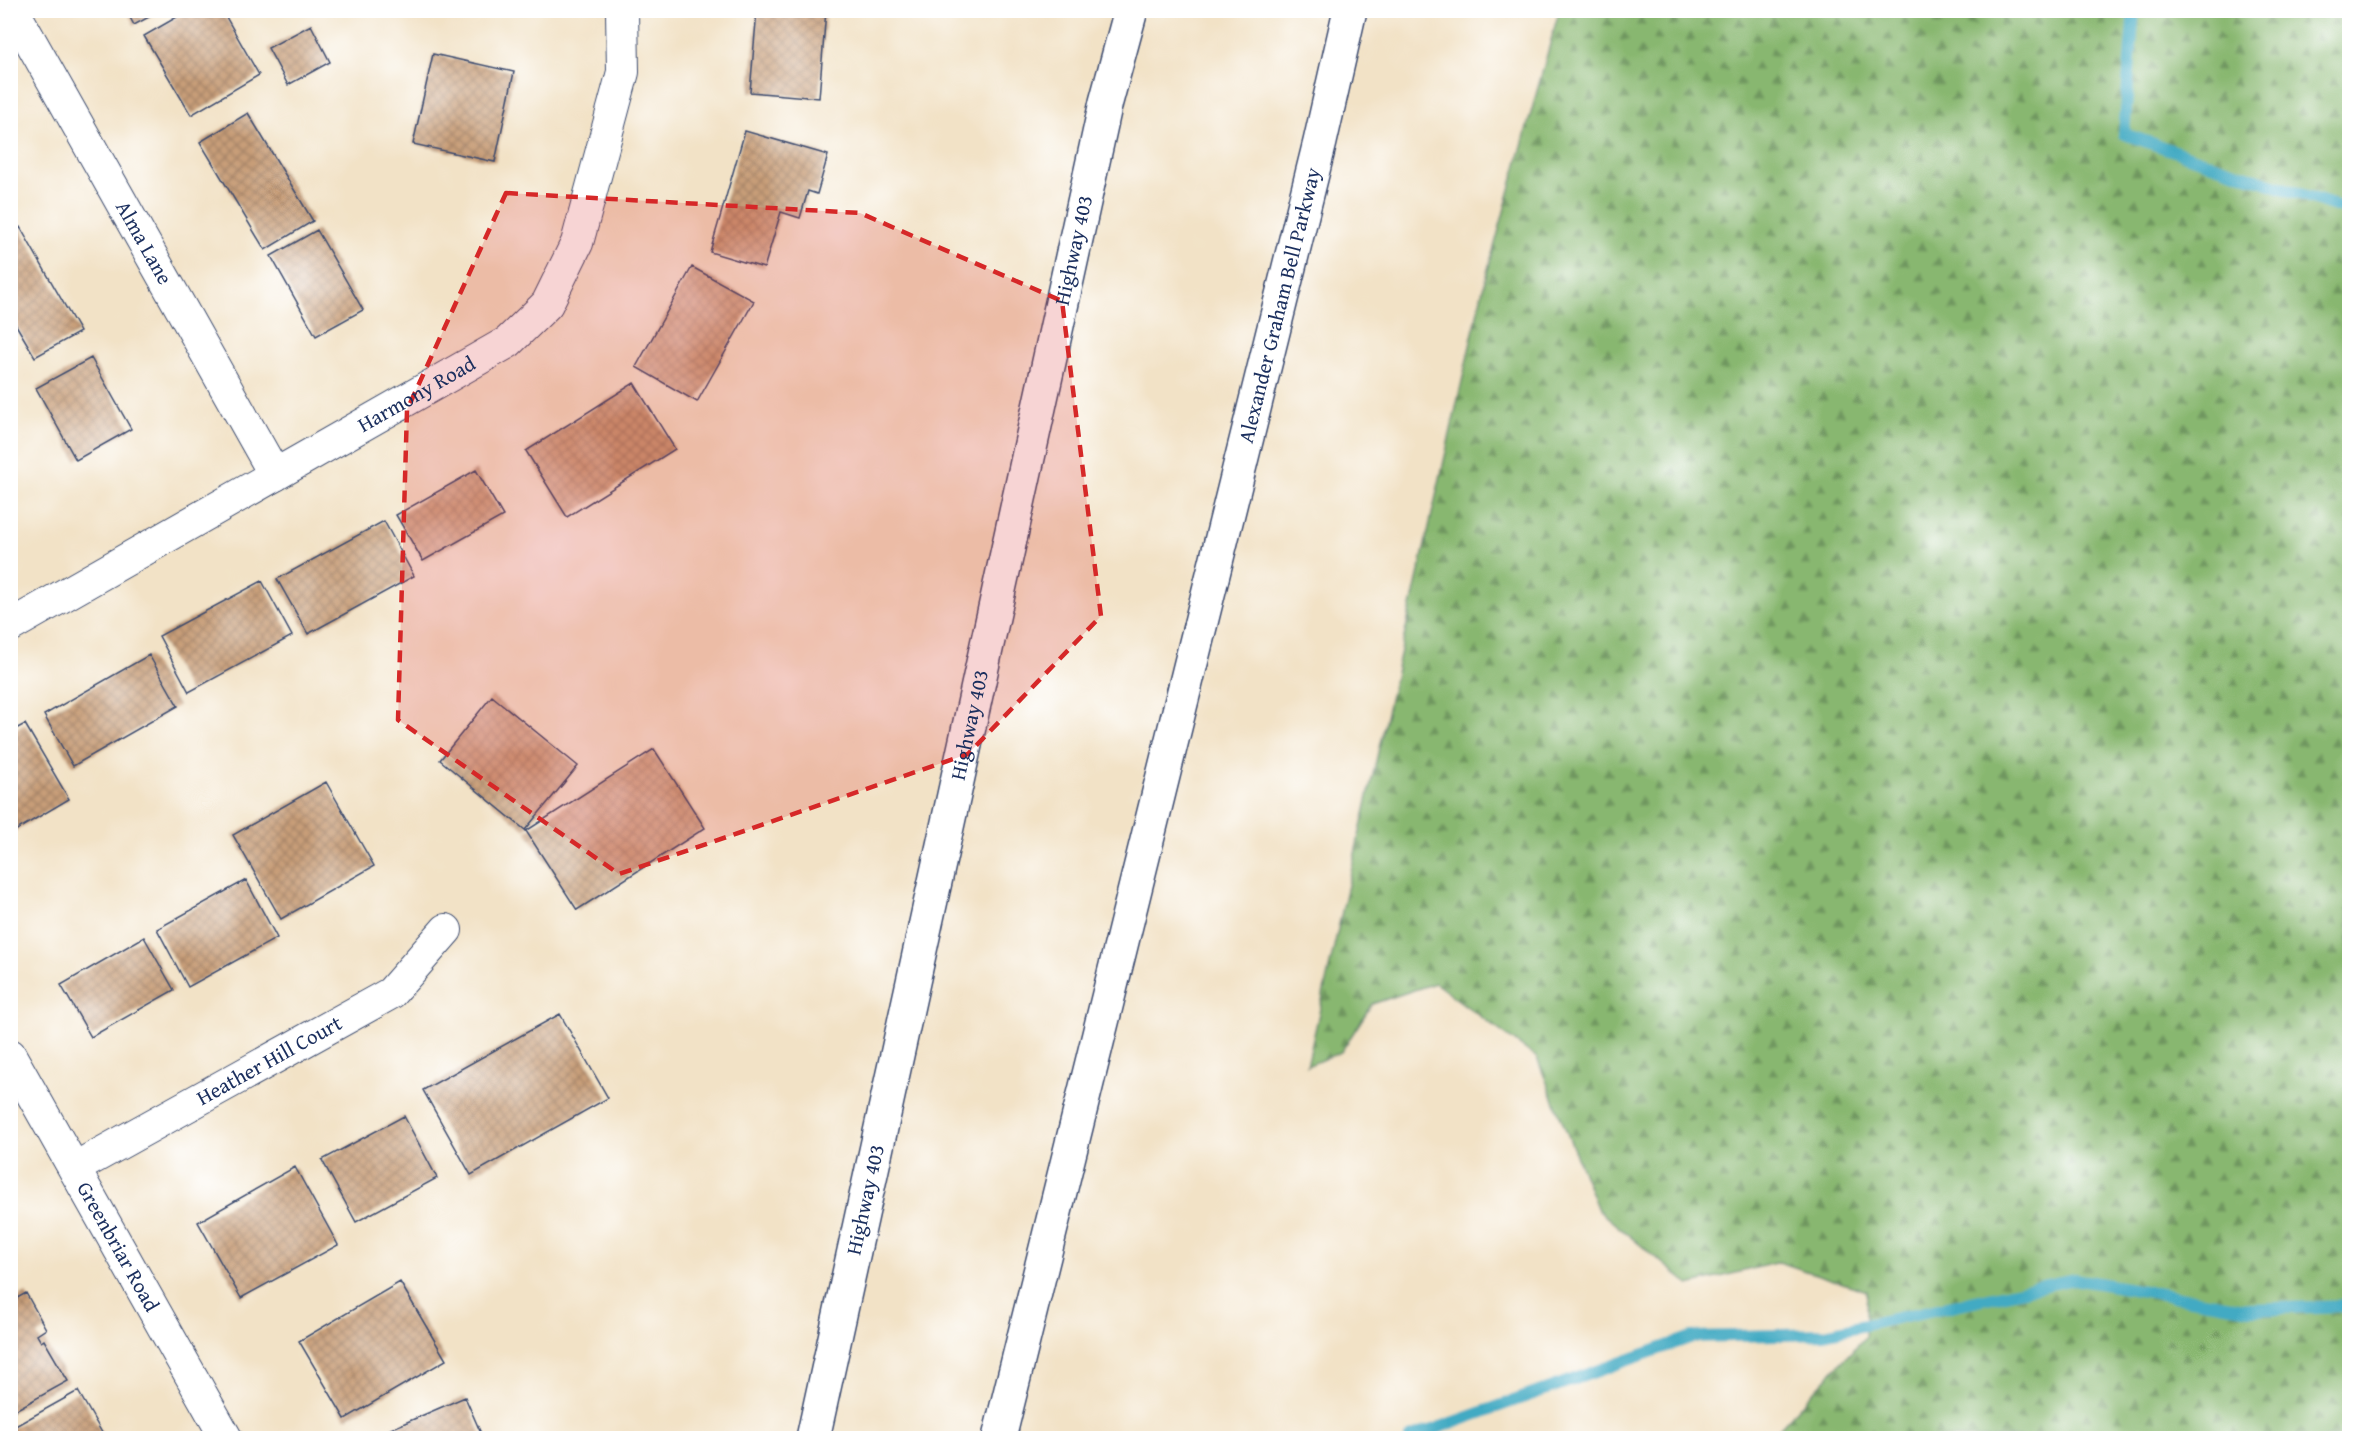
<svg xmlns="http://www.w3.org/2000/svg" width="2360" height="1449" viewBox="0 0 2360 1449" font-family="'Gentium Book Plus',serif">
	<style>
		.forest { fill: url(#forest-firs); stroke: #527367; stroke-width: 1.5 }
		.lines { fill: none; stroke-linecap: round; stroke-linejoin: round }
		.stream { stroke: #43aac3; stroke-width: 12 }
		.building { fill: url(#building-cross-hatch) }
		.street-casing { stroke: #3b4a6e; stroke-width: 34 }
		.highway-casing { stroke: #3b4a6e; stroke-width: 36 }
		.street { stroke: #fff; stroke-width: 32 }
		.highway { stroke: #fff; stroke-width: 33 }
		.marked { fill: #d62828; fill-opacity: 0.2; stroke: #d62828; stroke-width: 4.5; stroke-dasharray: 12 8; stroke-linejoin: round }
		.labels { text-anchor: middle; stroke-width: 4.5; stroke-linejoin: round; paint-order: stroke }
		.street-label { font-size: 21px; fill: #1b2f5e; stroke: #fff }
	</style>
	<defs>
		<pattern id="forest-firs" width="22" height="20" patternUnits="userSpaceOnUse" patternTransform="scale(1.5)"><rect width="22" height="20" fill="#88b770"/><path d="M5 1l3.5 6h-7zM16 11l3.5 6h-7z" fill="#6e955f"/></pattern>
		<pattern id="building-cross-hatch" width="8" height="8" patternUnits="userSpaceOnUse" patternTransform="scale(1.5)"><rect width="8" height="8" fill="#c89e78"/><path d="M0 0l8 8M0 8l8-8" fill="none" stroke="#a28166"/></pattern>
	</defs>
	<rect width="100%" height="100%" fill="#fff"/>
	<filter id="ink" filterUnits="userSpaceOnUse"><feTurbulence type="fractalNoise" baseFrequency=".0167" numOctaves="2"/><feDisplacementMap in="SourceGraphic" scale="12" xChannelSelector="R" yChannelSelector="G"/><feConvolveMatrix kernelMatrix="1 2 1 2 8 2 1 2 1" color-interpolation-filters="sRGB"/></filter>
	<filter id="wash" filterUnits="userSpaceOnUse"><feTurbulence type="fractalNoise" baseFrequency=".008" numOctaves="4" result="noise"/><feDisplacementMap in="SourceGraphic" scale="24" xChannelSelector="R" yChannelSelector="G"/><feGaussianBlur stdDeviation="1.35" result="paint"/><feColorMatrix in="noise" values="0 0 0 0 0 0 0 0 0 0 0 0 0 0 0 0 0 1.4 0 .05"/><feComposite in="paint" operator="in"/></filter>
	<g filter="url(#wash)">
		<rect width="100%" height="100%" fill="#f2e2c6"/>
		<path class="forest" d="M1559,11H2349V1438H1770L1865,1337L1867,1291L1779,1262L1689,1285L1598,1210L1537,1058L1435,983L1372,1004L1341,1052L1307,1066L1484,284Z"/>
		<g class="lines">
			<path class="stream" d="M2134,10L2124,134L2350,211
				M1410,1438L1692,1337L1824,1334L2074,1279L2249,1309L2350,1306"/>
		</g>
		<g id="blocks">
			<path class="building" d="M126,10H162L134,25Z
				M189,10H222L259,75L191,115L144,36Z
				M757,10H826L819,98L750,92Z
				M311,25L330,62L288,85L268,48Z
				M433,54L514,72L495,162L413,144Z
				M248,113L313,221L265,250L200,142Z
				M745,131L828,155L817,194L808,191L800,218L781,212L764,268L710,252Z
				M20,227L80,332L35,357L10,315V233Z
				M317,230L363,310L316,336L271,256Z
				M692,267L754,301L697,402L636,367Z
				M91,358L131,429L76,460L36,388Z
				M634,383L675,449L567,517L526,451Z
				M476,470L503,516L423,561L396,515Z
				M384,521L414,576L308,634L277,579Z
				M262,581L292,636L189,692L159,636Z
				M149,655L178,706L73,766L44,715Z
				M492,696L578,766L525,830L440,760Z
				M25,724L69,799L10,834V732Z
				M654,749L705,828L577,910L526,831Z
				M326,782L374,866L281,919L233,835Z
				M246,880L277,938L188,987L157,929Z
				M144,937L174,990L91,1037L61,985Z
				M560,1014L608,1098L471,1175L423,1090Z
				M404,1116L437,1178L356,1222L322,1160Z
				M295,1167L338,1245L241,1298L198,1222Z
				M400,1282L446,1360L345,1419L299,1341Z
				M26,1293L46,1329L37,1335L41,1342L44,1340L68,1381L10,1413V1302Z
				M78,1391L105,1438H10V1429Z
				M465,1397L483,1438H370Z"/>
		</g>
	</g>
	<g filter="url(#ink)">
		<use href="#blocks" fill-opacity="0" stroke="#3b4a6e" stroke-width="1.5"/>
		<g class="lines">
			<g class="street-casing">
				<g id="street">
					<path id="s1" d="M13,10L275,475"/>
					<path id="s2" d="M10,626L508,342L547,304L577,243L623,72L622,10"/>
					<path id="s3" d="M10,1055L226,1438"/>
					<path id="s4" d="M75,1168L391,993L446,930"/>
				</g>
			</g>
			<g class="highway-casing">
				<g id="highway">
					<path id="s5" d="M813,1438L1106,102L1131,10"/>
					<path id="s6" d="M999,1438L1320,142L1350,10"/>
				</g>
			</g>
			<use href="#street" class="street"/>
			<use href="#highway" class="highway"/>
		</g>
	</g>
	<path class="marked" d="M506,193L860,213L1062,301L1101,616L968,754L619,874L398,720L407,410Z"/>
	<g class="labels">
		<g class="street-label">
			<text dy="7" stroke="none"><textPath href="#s1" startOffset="267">Alma Lane</textPath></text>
			<text dy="7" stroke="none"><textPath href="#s5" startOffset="1216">Highway 403</textPath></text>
			<text dy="7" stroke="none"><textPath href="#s6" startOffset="1167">Alexander Graham Bell Parkway</textPath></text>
			<text dy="7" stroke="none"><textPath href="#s2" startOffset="468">Harmony Road</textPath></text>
			<text dy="7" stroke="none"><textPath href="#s5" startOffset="730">Highway 403</textPath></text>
			<text dy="7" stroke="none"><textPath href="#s4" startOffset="222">Heather Hill Court</textPath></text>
			<text dy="7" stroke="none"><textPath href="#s5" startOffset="244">Highway 403</textPath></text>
			<text dy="7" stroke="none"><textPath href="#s3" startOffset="220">Greenbriar Road</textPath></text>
		</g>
	</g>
	<rect width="2360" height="1449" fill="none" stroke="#fff" stroke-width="36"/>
</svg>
